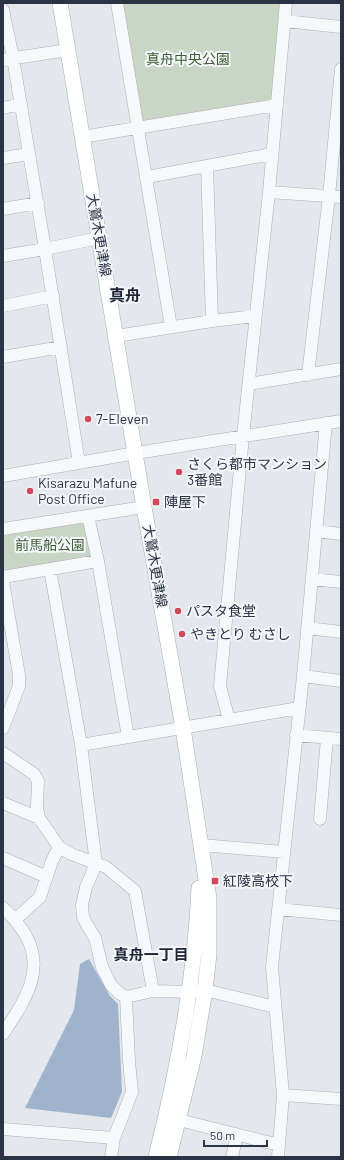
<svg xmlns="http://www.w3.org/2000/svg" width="344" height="1160" viewBox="0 0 344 1160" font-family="Barlow,'Noto Sans JP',sans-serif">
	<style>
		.green { fill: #c9d6c5 }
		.water { fill: #9fb4cc }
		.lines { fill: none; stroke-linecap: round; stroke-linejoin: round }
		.minor-casing { stroke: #a9aeb7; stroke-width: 13 }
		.major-casing { stroke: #a3abb8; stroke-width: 16 }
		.minor { stroke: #f7f8fa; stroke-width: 12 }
		.major { stroke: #fff; stroke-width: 15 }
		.poi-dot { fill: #d1495b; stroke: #f4f6f9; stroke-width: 1.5 }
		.labels { text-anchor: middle; stroke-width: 4; stroke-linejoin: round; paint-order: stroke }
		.park-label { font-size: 14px; fill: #3f6138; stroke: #f4f6f9 }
		.street-label { font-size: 14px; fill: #2b3445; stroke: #f4f6f9 }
		.poi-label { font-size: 14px; fill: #2b3445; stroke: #f4f6f9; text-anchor: start }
		.neighbourhood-label { font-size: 15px; font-weight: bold; fill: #1d2536; stroke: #f4f6f9 }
		.quarter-label { font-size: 16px; font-weight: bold; fill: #1d2536; stroke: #f4f6f9 }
	</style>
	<rect width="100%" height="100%" fill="#e4e7ec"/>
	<path class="green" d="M122,3H280L272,101L142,123Z
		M87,518L96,559L4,574L3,531Z"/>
	<path class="water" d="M89,959L110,996L118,1004L122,1092L111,1118L25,1108L74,1010L80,964Z"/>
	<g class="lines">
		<g class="minor-casing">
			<path id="minor" d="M117,3L171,327
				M3,10L13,58L45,249L79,463
				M285,21L341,27
				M3,60L67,50
				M3,108L21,104
				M82,137L277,105
				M3,158L29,154
				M207,166L212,321
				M147,177L272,154
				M269,192L341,197
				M3,209L38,203
				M3,256L45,249L99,238
				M3,306L53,296
				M116,336L212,321L255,316
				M3,357L61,347
				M308,375L329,196L341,69
				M249,384L341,369
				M3,476L136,453L341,421
				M88,516L98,561L128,737
				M3,529L144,507
				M316,531L341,534
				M50,569L81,745L96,864L86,887L82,905L83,917L87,925L95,938L102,967L111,985L119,993L126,997L153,991L190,992L205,990L275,1007
				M3,577L98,561
				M312,579L341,582
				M3,582L19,675V686L3,728
				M307,628L341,632
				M303,676L341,681
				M229,720L220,686L243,436L269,192L286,3
				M296,735L341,739
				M81,745L299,708
				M3,753L34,774L38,781L37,807L39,818L59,847L71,854L106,867L135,891L153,991
				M3,803L39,818
				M320,819L327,738
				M201,845L284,852
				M3,858L47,877
				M3,908C13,916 18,924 25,934C47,971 23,1003 3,1034
				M278,909L341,915
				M16,919L40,897L52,861L59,847
				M283,1095L341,1099
				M171,1118L279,1145
				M3,1129L114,1138
				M111,1157L114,1138L132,1092L129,1061L126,997
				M232,1157L237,1135
				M278,1157L283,1095L272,967L303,676L326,423"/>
		</g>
		<g class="major-casing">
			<path id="major" d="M60,3L144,507L183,728L209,899V954L205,990L194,1056L169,1157
				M156,1157C178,1069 195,979 199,888"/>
		</g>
		<use href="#minor" class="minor"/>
		<use href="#major" class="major"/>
	</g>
	<g class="poi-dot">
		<circle cx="88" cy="419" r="4"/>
		<circle cx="179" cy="472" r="4"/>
		<circle cx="30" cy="491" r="4"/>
		<rect x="152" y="498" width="8" height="8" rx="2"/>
		<circle cx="178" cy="611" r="4"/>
		<circle cx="182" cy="634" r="4"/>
		<rect x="211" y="877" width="8" height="8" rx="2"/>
	</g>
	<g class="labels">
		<g class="park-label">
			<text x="188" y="64">真舟中央公園</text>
			<text x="50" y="550">前馬船公園</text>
		</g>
		<g class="street-label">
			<text transform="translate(99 235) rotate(80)" y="5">大鷲木更津線</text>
			<text transform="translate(155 566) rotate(80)" y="5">大鷲木更津線</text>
		</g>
		<g class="poi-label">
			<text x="96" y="424">7-Eleven</text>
			<text x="187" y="469">さくら都市マンション<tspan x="187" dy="16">3番館</tspan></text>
			<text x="38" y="488">Kisarazu Mafune<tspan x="38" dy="16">Post Office</tspan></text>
			<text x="164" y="507">陣屋下</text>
			<text x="186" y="616">パスタ食堂</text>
			<text x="190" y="639">やきとり むさし</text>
			<text x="223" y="886">紅陵高校下</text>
		</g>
		<g class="neighbourhood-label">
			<text x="151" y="960">真舟一丁目</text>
		</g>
		<g class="quarter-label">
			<text x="125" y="301">真舟</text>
		</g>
	</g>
	<rect width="344" height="1160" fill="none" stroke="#2b3445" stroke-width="8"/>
	<path d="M204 1140v6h63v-6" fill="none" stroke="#2b3445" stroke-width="2"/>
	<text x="210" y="1140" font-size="12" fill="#2b3445" stroke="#f4f6f9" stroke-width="3" paint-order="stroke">50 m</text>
</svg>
